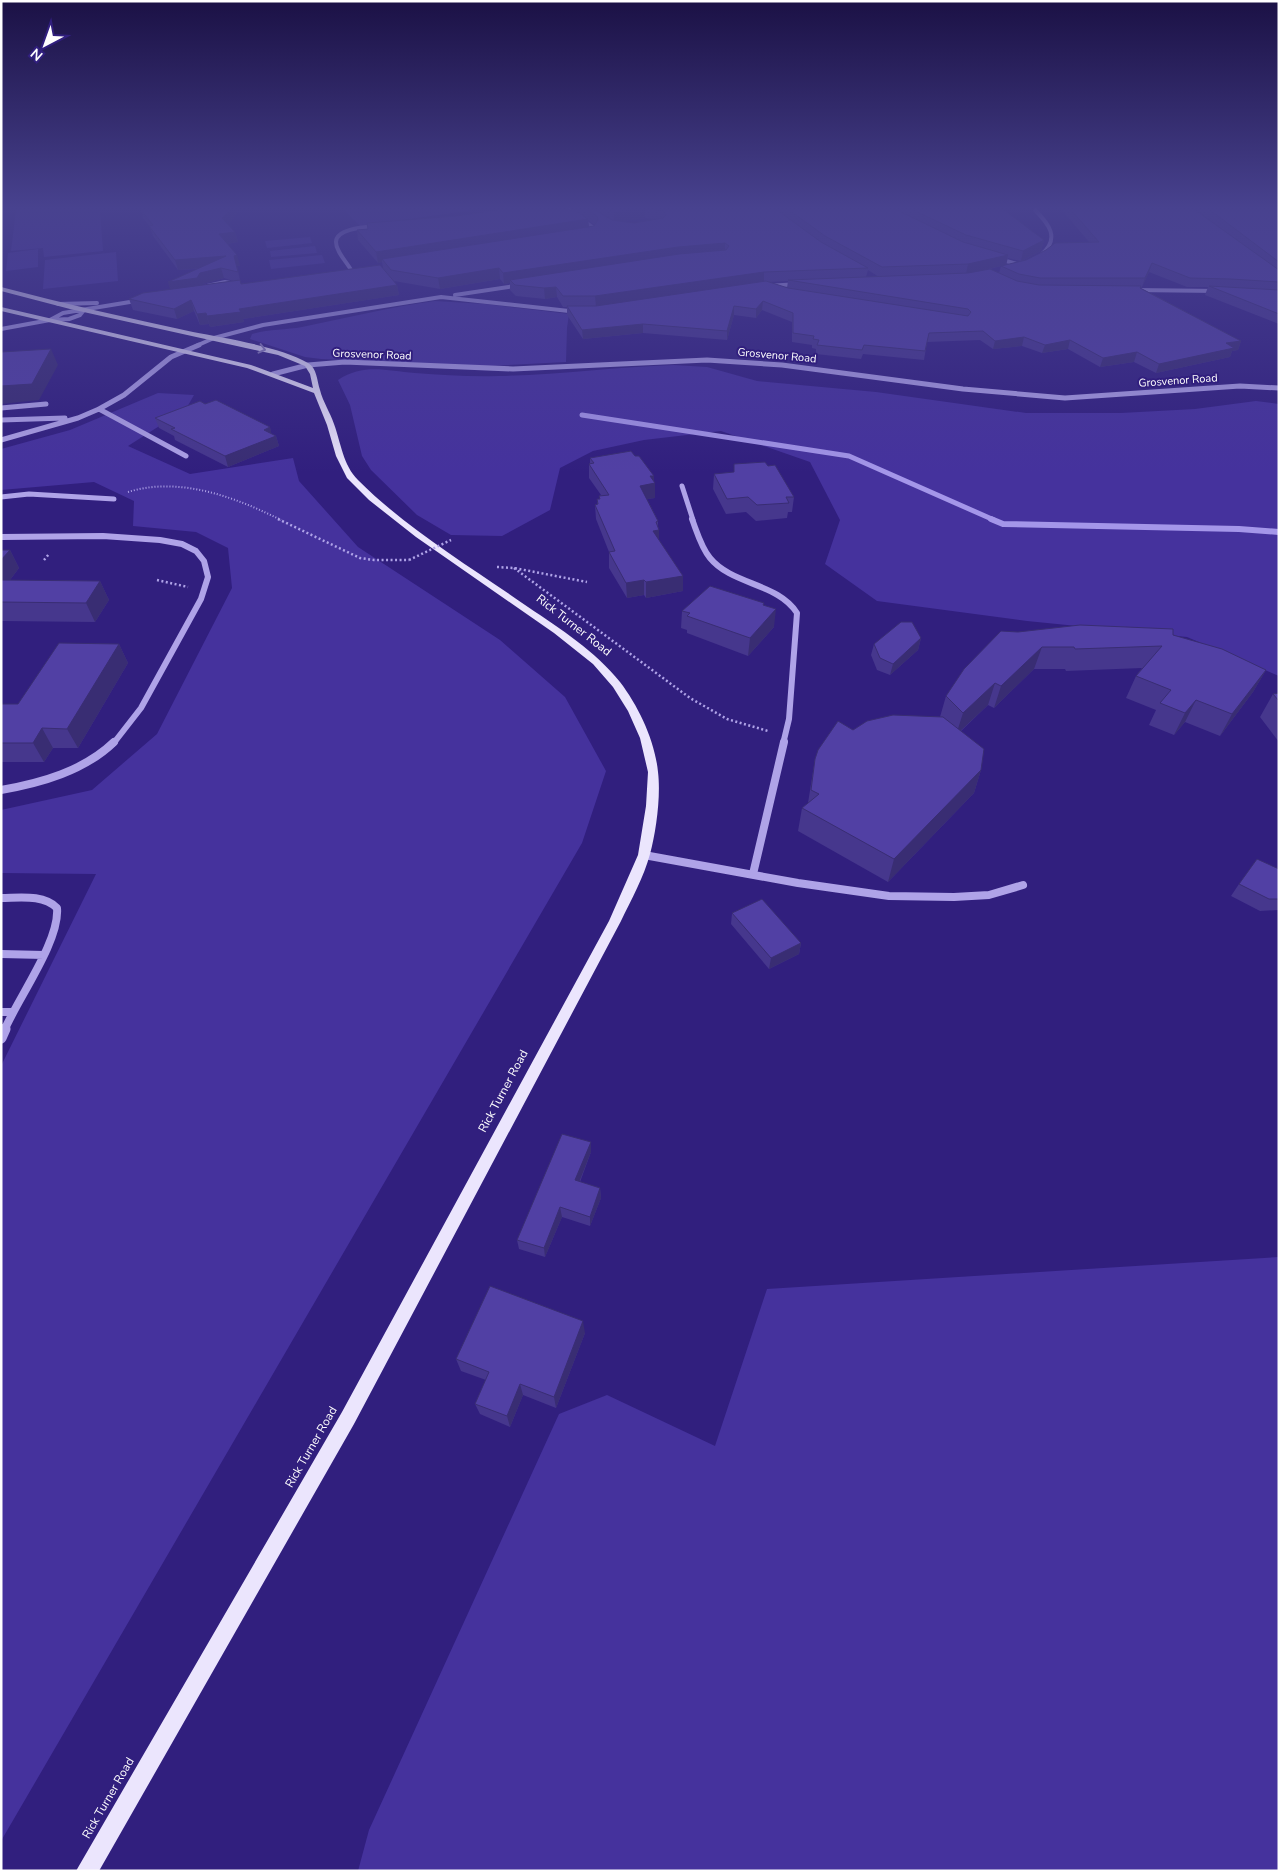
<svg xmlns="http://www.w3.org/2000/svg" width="1280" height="1872" viewBox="0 0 1280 1872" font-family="'Nunito Sans',sans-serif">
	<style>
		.green { fill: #45329d }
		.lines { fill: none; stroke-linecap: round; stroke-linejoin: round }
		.stream-far1 { stroke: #a496e9; stroke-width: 5 }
		.stream { stroke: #a496e9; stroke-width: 6 }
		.path-far1 { stroke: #afa3e8; stroke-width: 2; stroke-dasharray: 1 2; stroke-linecap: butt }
		.path { stroke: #afa3e8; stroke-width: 2.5; stroke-dasharray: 2 2.5; stroke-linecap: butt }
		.minor-far4 { stroke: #afa3e8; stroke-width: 4 }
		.minor-far3 { stroke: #afa3e8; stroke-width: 5 }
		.minor-far2 { stroke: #afa3e8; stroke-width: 6 }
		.minor-far1 { stroke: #afa3e8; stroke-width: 8 }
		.minor { stroke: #afa3e8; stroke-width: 11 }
		.major { fill: #ebe5fd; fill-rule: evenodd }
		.path-bridge { stroke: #afa3e8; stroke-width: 2.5; stroke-dasharray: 2 2.5; stroke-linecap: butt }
		.wall { fill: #46378d; fill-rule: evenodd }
		.shaded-wall { fill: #392d73 }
		.building { fill: #5140a4; stroke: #392d73 }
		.oneway { stroke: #8e82be }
		.labels { text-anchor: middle; stroke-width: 4; stroke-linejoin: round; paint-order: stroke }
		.far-street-label { font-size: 11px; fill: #fff; stroke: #311f7e }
		.street-label { font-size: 12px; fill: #fff; stroke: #311f7e }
	</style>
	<rect width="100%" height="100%" fill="#311f7e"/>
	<path class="green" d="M16,210H100L103,251L44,257L43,248L11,251Z
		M344,210H473L360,226Z
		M310,237L312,243L267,248L265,241Z
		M315,246L317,253L271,257L270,251Z
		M38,249V267L6,271L8,253Z
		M116,252L118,281L43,289L45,260Z
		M322,255L325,263L271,269L269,260Z
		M435,301L485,304L569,314L567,328L566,362L489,366L321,359L305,357L250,339L252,334C268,329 286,330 302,327C346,318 390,307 435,301Z
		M674,365L707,367L757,381L876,392L1026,413H1121L1195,409L1256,401L1279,404V676L1187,637L1027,621L877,601L825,564L840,520L810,462L721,431L644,440L593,451L560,468L550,510L502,536L451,535L417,515L371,470L362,456L350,405L338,380C364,363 386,371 415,373C443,375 471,377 499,376C557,375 615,367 674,365Z
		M158,393L194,395L186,409L128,446L190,474L293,458L299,481L358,547L500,640L565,697L606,771L582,843L1,1841V1066L96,874L1,873V810L92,790L157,734L232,588L228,548L196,532L133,526L134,501L94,482L1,490V449L70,430Z
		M1279,1257V1871H358L369,1830L559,1414L607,1395L715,1446L767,1289Z"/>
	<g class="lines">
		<path class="stream-far1" d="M582,415L849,456L994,520"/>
		<path class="stream" d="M991,519L1003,524L1239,529L1279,532"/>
		<path class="path-far1" d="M128,492C179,476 235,497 281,520"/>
		<path class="path" d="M278,519L360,558L374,560H409
			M44,560L49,554
			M497,567L514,568L587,582
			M514,568L690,698L727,719L768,731
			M157,580L188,587"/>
		<path class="minor-far4" d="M569,210L595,229L590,233
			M1035,210C1049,224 1060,238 1042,254
			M996,258L1020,265
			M351,270C347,262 336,252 336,242C336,228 367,227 377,226
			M207,286L225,282L235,284
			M767,286L799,284
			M1134,290L1219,291
			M455,295L521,285
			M58,304L97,303
			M50,320L63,313L142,300
			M1,329L50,320L69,319L80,315L84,310
			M196,346L214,338L263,325L441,297L578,312"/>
		<path class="minor-far3" d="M273,374L308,365L345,362L513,369L707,360L782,365L963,389L1065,398L1240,386L1279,388
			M1,408L46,404
			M99,409L186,456
			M1,420L65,418
			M1,440L78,418L99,409L124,395L171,357L199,345
			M682,486L693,520
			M1,497L29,494L114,499"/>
		<path class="minor-far2" d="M692,519C697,532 701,547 710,558C732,585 778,583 797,613L789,719L783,744
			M1,537L103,536L160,540L182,544L196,551L204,561L208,577L201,599L141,708L113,744"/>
		<path class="minor-far1" d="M1,790C41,783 84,771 114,742
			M644,855L798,883L889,896L954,897L989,895L1023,885
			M753,874L784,742
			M1,898C19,898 43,894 57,908C60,941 18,998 4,1031
			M1,954L44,955
			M1,1012H12"/>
		<path class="minor" d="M1,1038L5,1029"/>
		<path class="major" d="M1,287C65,304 129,318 193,332C225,338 281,347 308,363C317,368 317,381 320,390C323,402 330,412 334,424C341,443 343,465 358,480C408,530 471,567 528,607C561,629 595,651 620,682C639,707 655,741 658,772C661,796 656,832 650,854C644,877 631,900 621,921L354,1424L99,1871H76L342,1412L609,921L638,855L646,806L648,772L640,738L628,711L613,687L593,664L554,633L416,537L369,500L347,478L336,456L327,425L314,393L247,368L1,311V307L251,365L313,388L310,374L305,366L278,355L70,309L1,291Z"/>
		<path class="path-bridge" d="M409,560L451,540"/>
	</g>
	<path class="wall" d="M141,210H241L228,224L235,232L238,242L227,244L240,266H237L241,284L383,268L382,262L378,263L358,240L357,230L368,229L498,210H1004L1044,240L1041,251L1022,261L1089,242L1062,210H1195L1220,228L1197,210H1279V324L1205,295L1208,287H1187L1149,272L1142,287L1141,288L1241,341L1238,350L1232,351L1230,357L1156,373L1134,362L1100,367L1068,349L1042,353L1022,346L993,349L980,340L927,342L924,360L863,354L861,359L816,354V349L812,348V345L792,342V322L762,310L756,318L734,315L727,340L643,333L583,339L567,315V307H563L557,297L545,299L516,296L510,290V283L504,284L500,279L440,289L394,281L397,285L399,295L243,319L244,322L210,327L209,324L200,325L194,311L177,319L133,310L129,299L170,290L198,269L178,270L153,236L150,227L143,218ZM645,218L654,219L634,223L622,221ZM588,220L595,225L594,226L589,227ZM1008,258L1020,261L1006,265ZM1001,266L999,273L990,269ZM868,270L879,277H866ZM224,278L233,281L202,285L203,284ZM788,281L787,288L769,282Z
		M205,404L270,427L271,434L276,436L279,446L228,467L175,440L174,436L159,428L155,418Z
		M590,458L654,482L655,498L647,499L658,521V527L659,530V540L683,591L646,598L644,595L627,598L609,568V552L596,519L595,505L597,504V499H599V496L601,495L589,478V464L590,463Z
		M768,466L794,497L792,512H788L787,518L756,521L746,512L726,514L713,489L714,474L734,472Z
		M1,550H10L19,568L10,580L100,581L109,600L95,622L1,621Z
		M764,603V605L774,627L748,656L687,633V630L681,628L682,611Z
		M1018,632L1173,635L1266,670L1253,692L1220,736L1185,722L1174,735L1149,725L1156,710L1126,698L1136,676L1142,668L1066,671L1065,669H1034L994,708L988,705L961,731L981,770L974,793L888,882L798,831L802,808L808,803L815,759L940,717L946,696Z
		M921,638L918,650L890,675L877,670L871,655L874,644Z
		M119,644L128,663L78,748H53L44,762H1V704H18Z
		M1279,693V742L1260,717L1273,694Z
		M1279,869V910L1260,911L1231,896L1239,884Z
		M732,913L801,943L799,954L769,969L731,924Z
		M591,1152L580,1182L600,1188L601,1198L590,1226L562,1217L545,1257L519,1249L517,1240Z
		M585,1333L556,1408L523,1395L510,1427L480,1414L475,1404L486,1380L461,1371L456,1359Z"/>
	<path class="shaded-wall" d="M230,210H241L225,228L222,218Z
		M636,210H645V218L614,222V212Z
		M588,219L589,229L382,259V262L378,263L376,252Z
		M235,232L238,242L221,245L219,234Z
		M1044,240L1041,251L1021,261L1023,251Z
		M725,243V253L510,280V283L504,284L503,273L678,247Z
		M237,255L240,266H237L241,283L234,256Z
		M1008,255L1006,265L966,274L968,264Z
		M226,256L229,266L178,270L175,260Z
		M1152,263L1149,272L1142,287L1145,278Z
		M221,268L224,278L203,284L201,288L171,293L168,282L200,273Z
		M499,268L500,279L440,289L438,278Z
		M764,272V282L596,307L595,296Z
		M397,285L399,295L243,319L244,322L210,327L207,316L239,309Z
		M556,287L557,297L545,299L544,288Z
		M191,300L194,311L177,319L174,309Z
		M763,301L762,310L756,318V309Z
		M734,306V315L727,340V331Z
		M206,313L209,324L200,325L197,314Z
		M643,324V333L583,339L582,330Z
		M1024,337L1022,346L993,349L995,341Z
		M1070,340L1068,349L1042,353L1045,345Z
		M1241,341L1238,350L1232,351L1230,357L1156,373L1159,364L1226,343Z
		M51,349L58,365L39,400L1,404V386Z
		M1137,352L1134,362L1100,367L1103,358Z
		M270,427L272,437L276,436L279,446L228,467L225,456L264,430Z
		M650,476H654V484L655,483V498L640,500V486Z
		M659,530V545L653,531Z
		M10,550L19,568L1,592V560Z
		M683,576V591L646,598V582Z
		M644,580V595L627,598L626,583Z
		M100,581L109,600L95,622L86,603Z
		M776,609L774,627L748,656L750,638Z
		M921,638L918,650L890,675L893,664Z
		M119,644L128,663L78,748L67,729Z
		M1042,647L1034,669L994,708L1001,686Z
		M1266,670L1253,692L1220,736L1232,714Z
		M995,683L988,705L956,735L963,713Z
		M1196,700L1185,722L1174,735L1185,713Z
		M42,728L53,748L44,762L33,743Z
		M981,770L974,793L888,882L894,859Z
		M801,943L799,954L769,969L771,958Z
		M591,1142V1152L576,1190L575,1180Z
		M600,1188L601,1198L590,1226V1217Z
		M560,1207L562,1217L545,1257L544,1248Z
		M583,1321L585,1333L556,1408L554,1397Z
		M520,1384L523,1395L510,1427L507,1416Z"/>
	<path class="building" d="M141,210H230L222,218L235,232L219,234L237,255L234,256L238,272L221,268L200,273L197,278L168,282L226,256L175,260L149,226L153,225Z
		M498,210H575L588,219L376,252L357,230L368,229L367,223L456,216Z
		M587,210H595L612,220L634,223L663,218L666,215L663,211L655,210H777L821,242L868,268L764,272L595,296H563L556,287L544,288L515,285L510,280L679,254L726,250L729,246L725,243L678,247L503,273L499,268L438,278L391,270L382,259L594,226L598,220L597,216Z
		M609,210H636L614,212Z
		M789,210H897L963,242L1008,255L968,264L882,267L825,236Z
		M913,210H1004L1044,240L1023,251L966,235Z
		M1071,210H1195L1279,270V282L1231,279L1190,278L1152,263L1145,278H1040L1019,274L1001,266L1026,260L1046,250L1055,243L1099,242Z
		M1210,210H1279V262Z
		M380,265L397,285L239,309L241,312L207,316L206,313L197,314L191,300L174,309L129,299L143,293L240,280L241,284Z
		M990,269L1017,281L1039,285L1141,286L1140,288L1241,341L1226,343L1234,348L1159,364L1137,352L1103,358L1070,340L1045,345L1024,337L995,341L983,331L929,333L925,351L864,345L862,350L817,345L819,340L813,339L814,336L793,333V313L763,301L756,309L734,306L727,331L643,324L582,330L567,306H596L766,281L788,288L968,316L971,312L968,309L788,280L968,273Z
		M1209,286L1279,290V314Z
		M51,349L32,384L1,386V352Z
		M216,400L270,427L264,430L276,436L225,456L171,429L175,428L155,418L200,401L205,404Z
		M631,451L635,456H639L654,476H650L655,483L640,486L658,521L656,522L659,530L653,531L683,576L646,582L644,580L626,583L609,552L615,551L595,505L598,504L597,499H600L599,496L609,495L589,464L594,463L590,458Z
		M765,462L768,466L775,465L794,497H786L789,503L757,505L748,497L727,499L714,474L734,472V464Z
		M1,550H10L1,560Z
		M1,580L100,581L86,603L1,602Z
		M710,586L764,603L763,605L776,609L750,638L687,616L690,613L682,611Z
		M901,622H912L921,638L893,664L880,658L874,644Z
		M1080,625L1173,629V635L1222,649L1266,670L1232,714L1196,700L1185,713L1160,703L1171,690L1136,676L1162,646L1075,649L1074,647H1042L1001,686L995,683L963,713L946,696L964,669L1001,631L1018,632Z
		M59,643L119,644L67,729L42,728L33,743H1V704H18Z
		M1279,693V701L1273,694Z
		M893,715L943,717L984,749L981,770L894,859L802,808L819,794L811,790L815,759L818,750L838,721L853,730L867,721Z
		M1257,859L1279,869V899H1269L1239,884Z
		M762,899L801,943L771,958L732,913Z
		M562,1134L591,1142L575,1180L600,1188L590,1217L560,1207L544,1248L517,1240Z
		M490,1286L583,1321L554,1397L520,1384L507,1416L475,1404L489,1372L456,1359Z"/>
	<defs><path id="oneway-chevron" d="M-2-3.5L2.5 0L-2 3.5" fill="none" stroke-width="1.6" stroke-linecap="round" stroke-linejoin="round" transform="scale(1.25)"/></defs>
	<use class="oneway" href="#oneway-chevron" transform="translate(262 349) rotate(14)"/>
	<linearGradient id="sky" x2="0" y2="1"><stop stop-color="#1b1145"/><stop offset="0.44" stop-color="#48428f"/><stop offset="1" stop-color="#48428f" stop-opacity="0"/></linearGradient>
	<rect width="1280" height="472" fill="url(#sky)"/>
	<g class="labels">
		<g class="far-street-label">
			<text transform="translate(372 354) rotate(2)" y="4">Grosvenor Road</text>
			<text transform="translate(777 355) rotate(5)" y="4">Grosvenor Road</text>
			<text transform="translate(1178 380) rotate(-4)" y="4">Grosvenor Road</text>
		</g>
		<g class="street-label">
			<text transform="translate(574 625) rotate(38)" y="4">Rick Turner Road</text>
			<text transform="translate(503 1091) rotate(-62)" y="4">Rick Turner Road</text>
			<text transform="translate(311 1447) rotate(-60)" y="4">Rick Turner Road</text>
			<text transform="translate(108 1798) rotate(-60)" y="4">Rick Turner Road</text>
		</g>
	</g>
	<rect width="1280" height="1872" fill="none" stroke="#ffffff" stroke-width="5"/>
	<g transform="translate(45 45) rotate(221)" stroke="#311f7e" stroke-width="4" paint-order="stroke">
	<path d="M0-4L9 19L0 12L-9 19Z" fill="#ffffff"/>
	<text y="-8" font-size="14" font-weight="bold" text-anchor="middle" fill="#ffffff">N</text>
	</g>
</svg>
